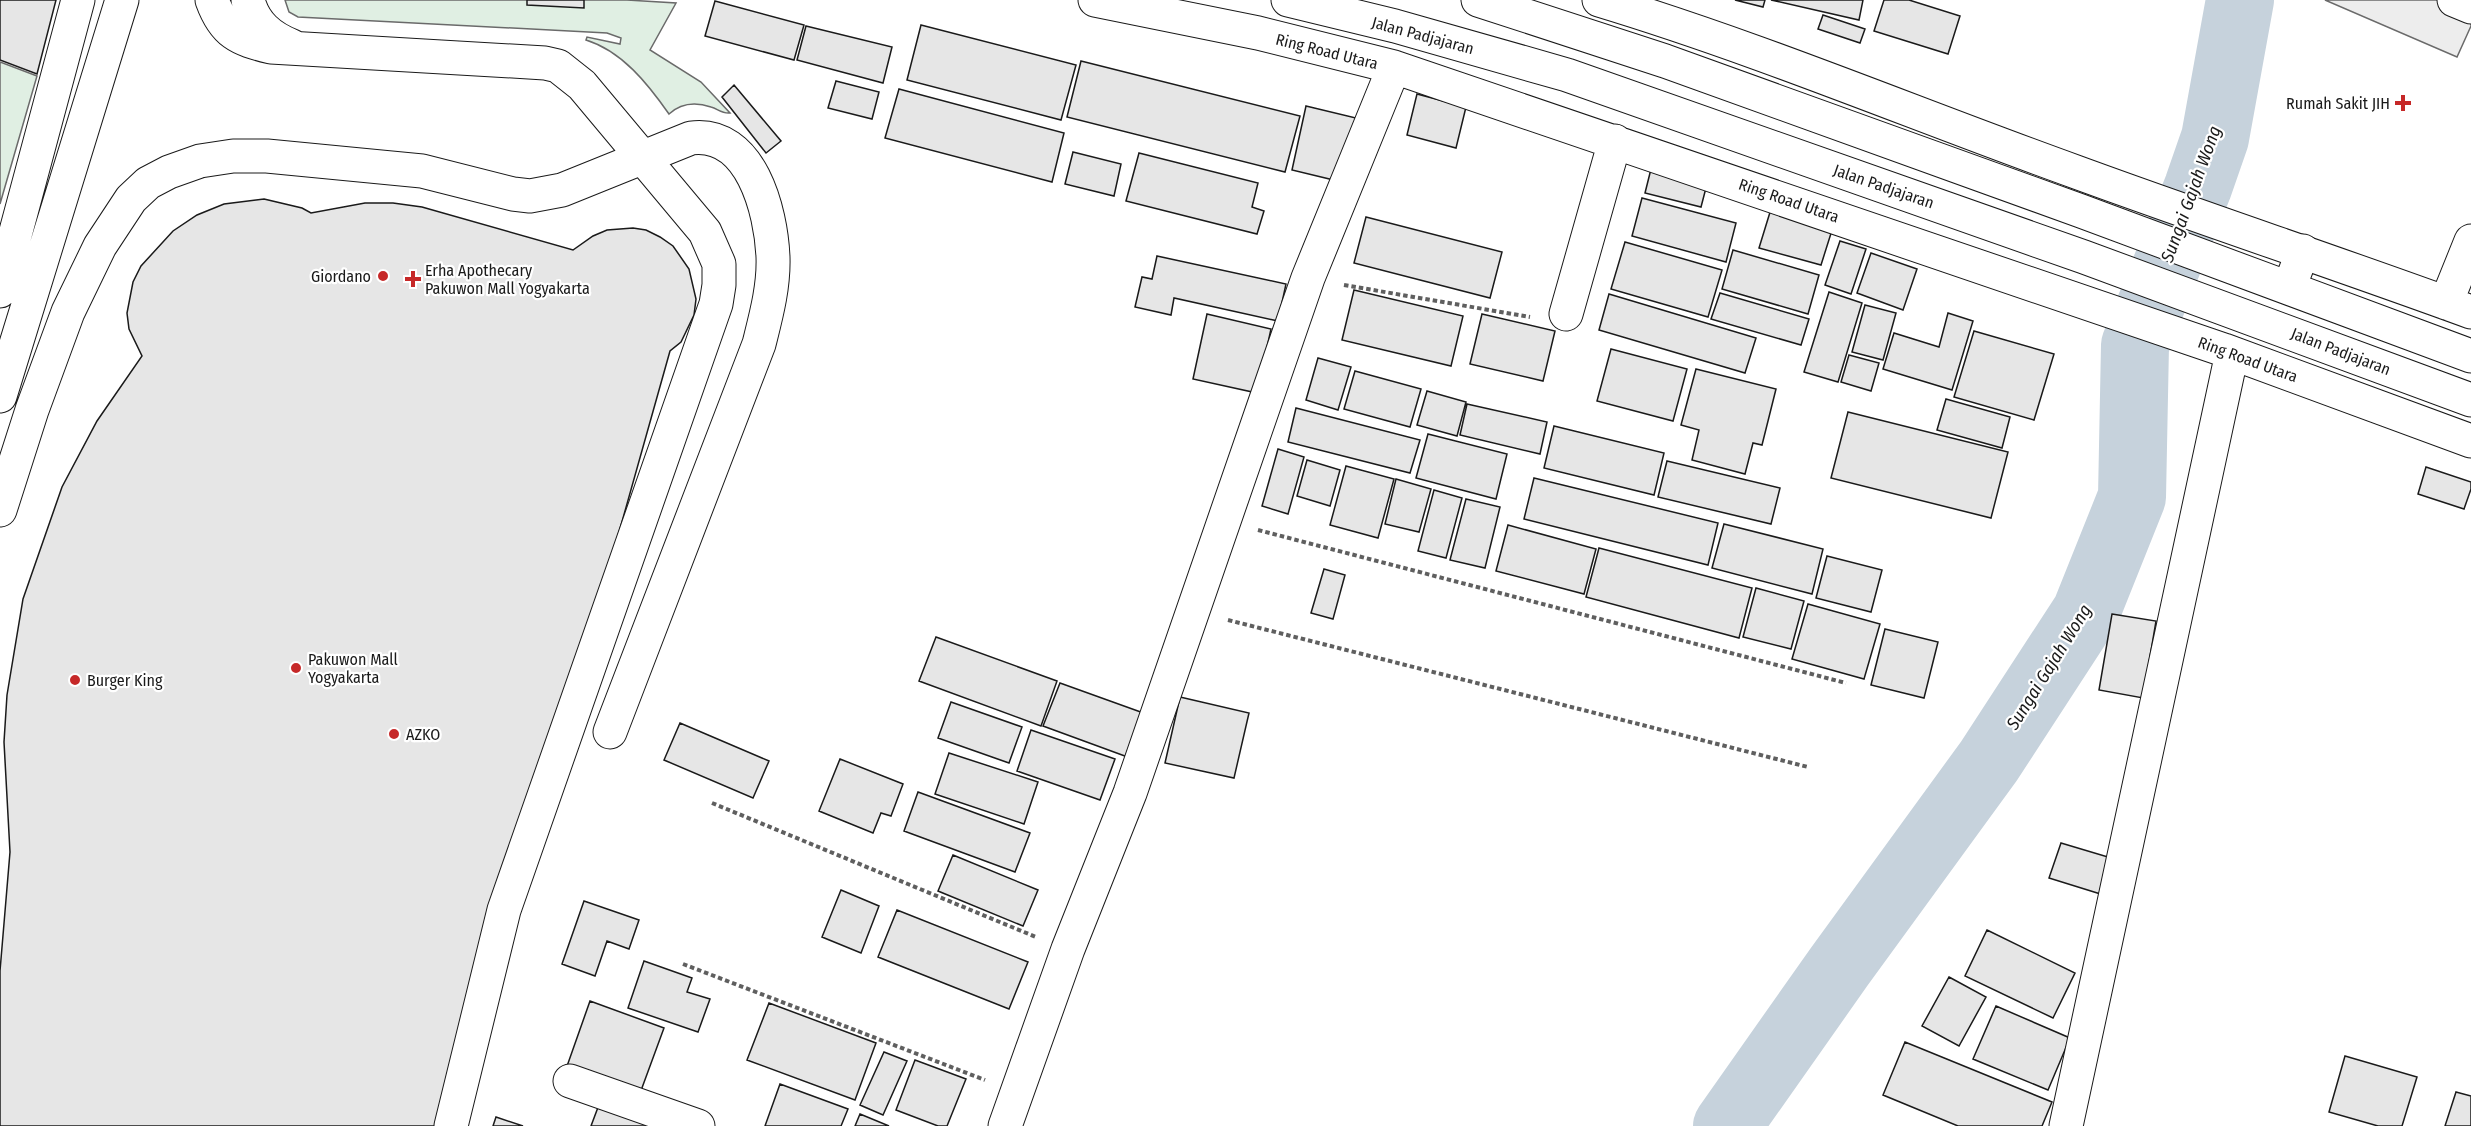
<svg xmlns="http://www.w3.org/2000/svg" width="2471" height="1126" viewBox="0 0 2471 1126" font-family="'Fira Sans Condensed',sans-serif">
	<style>
		.green { fill: #e0efe3; stroke: #6a6a6a; stroke-width: 1.5 }
		.parking { fill: #ededed; stroke: #6a6a6a; stroke-width: 1.5 }
		.lines { fill: none; stroke-linecap: round; stroke-linejoin: round }
		.river { stroke: #c6d2dc; stroke-width: 68 }
		.building { fill: #e6e6e6; stroke: #1a1a1a; stroke-width: 1.5 }
		.minor-casing { stroke: #1a1a1a; stroke-width: 35 }
		.highway-casing { stroke: #1a1a1a; stroke-width: 35 }
		.path { stroke: #5f5f5f; stroke-width: 4; stroke-dasharray: 4.5 3; stroke-linecap: butt }
		.minor { stroke: #fff; stroke-width: 33 }
		.highway { stroke: #fff; stroke-width: 33 }
		.poi-dot { fill: #c62828; stroke: #fff; stroke-width: 2 }
		.labels { text-anchor: middle; stroke-width: 4.5; stroke-linejoin: round; paint-order: stroke }
		.street-label { font-size: 16px; fill: #1a1a1a; stroke: #fff }
		.poi-label { font-size: 16px; fill: #1a1a1a; stroke: #fff; text-anchor: start }
		.water-label { font-size: 18px; font-style: italic; fill: #1a1a1a; stroke: #fff }
	</style>
	<rect width="100%" height="100%" fill="#fff"/>
	<path class="green" d="M285,0H627L676,3L650,50L701,82L730,113C722,114 718,109 711,107C696,102 681,103 669,114C648,84 622,51 586,40L587,37L620,44L621,38L607,33L298,17L289,12Z
		M0,62L37,76L0,204Z"/>
	<path class="parking" d="M2325,0H2471V26L2457,57Z"/>
	<g class="lines">
		<path class="river" d="M1727,1126L1839,967L1989,761L2086,612L2132,497L2135,345L2198,187L2215,138L2240,0"/>
	</g>
	<path class="building" d="M0,0H56L37,74L0,60Z
		M527,0H584V8L527,5Z
		M1735,0H1765L1763,7Z
		M1771,0H1863L1859,20Z
		M1884,0H1909L1960,16L1948,54L1874,31Z
		M715,1L804,25L794,60L705,36Z
		M1823,15L1865,29L1860,43L1818,29Z
		M921,25L1076,65L1061,120L907,80Z
		M806,26L892,47L883,83L797,60Z
		M1081,61L1300,116L1285,172L1067,117Z
		M836,81L879,92L872,119L828,108Z
		M734,85L781,141L766,153L722,97Z
		M899,89L1064,133L1052,182L885,138Z
		M1417,94L1466,107L1456,148L1407,135Z
		M1306,106L1356,118L1342,182L1292,170Z
		M1073,152L1121,164L1114,196L1065,184Z
		M1139,153L1258,183L1252,207L1264,211L1257,234L1126,201Z
		M1651,169L1707,184L1701,207L1645,193Z
		M1642,198L1736,223L1726,262L1632,236Z
		M264,199L302,208L311,213L365,203H393L422,207L573,250L593,236L607,230L633,228L646,230L660,237L673,246L689,269L696,299L694,315L681,342L670,351L562,735L438,1126H0V971L10,852L4,742L7,695L23,599L62,487L97,421L142,356L129,329L127,313L133,282L141,266L173,231L197,215L224,204Z
		M1771,209L1833,227L1821,265L1759,248Z
		M1366,217L1502,252L1490,298L1354,263Z
		M1840,241L1866,249L1851,294L1825,285Z
		M1625,242L1722,270L1708,317L1611,289Z
		M1733,250L1819,275L1808,314L1722,289Z
		M1871,253L1917,269L1903,310L1857,293Z
		M1157,256L1286,284L1278,321L1174,298L1171,315L1135,307L1142,277L1152,279Z
		M1354,290L1463,316L1451,366L1342,340Z
		M1829,292L1862,303L1838,382L1804,372Z
		M1720,293L1809,319L1801,345L1711,319Z
		M1609,294L1756,338L1745,373L1599,330Z
		M1865,305L1896,313L1883,360L1852,352Z
		M1948,313L1973,321L1952,390L1883,369L1894,333L1939,347Z
		M1207,314L1271,329L1257,393L1193,379Z
		M1482,314L1555,331L1543,381L1470,364Z
		M1974,331L2054,354L2034,420L1954,397Z
		M1611,349L1687,369L1673,421L1597,401Z
		M1849,355L1879,363L1871,391L1841,382Z
		M1318,358L1351,367L1338,410L1306,400Z
		M1696,369L1776,389L1762,445L1753,443L1745,474L1692,460L1699,430L1681,425Z
		M1355,371L1421,389L1410,427L1344,409Z
		M1427,391L1466,402L1457,436L1417,425Z
		M1946,399L2010,417L2002,448L1937,430Z
		M1467,404L1547,422L1540,454L1460,435Z
		M1296,408L1420,440L1410,473L1288,442Z
		M1848,412L2008,452L1991,518L1831,478Z
		M1554,426L1664,453L1654,495L1544,468Z
		M1428,434L1507,454L1496,499L1416,478Z
		M1278,449L1304,457L1288,514L1262,506Z
		M1307,460L1340,470L1330,506L1297,496Z
		M1667,461L1780,488L1771,524L1658,497Z
		M1346,466L1394,479L1378,538L1330,525Z
		M2426,467L2471,482V489L2464,509L2418,494Z
		M1534,478L1718,523L1708,565L1524,519Z
		M1396,479L1431,489L1419,532L1385,524Z
		M1434,490L1462,498L1446,558L1418,551Z
		M1466,499L1500,507L1485,568L1450,560Z
		M1724,524L1823,549L1812,594L1712,568Z
		M1508,525L1596,549L1584,594L1496,571Z
		M1599,548L1752,588L1739,638L1586,597Z
		M1827,556L1882,570L1871,612L1816,598Z
		M1324,569L1345,575L1333,619L1311,613Z
		M1756,588L1804,601L1791,649L1743,637Z
		M1808,604L1880,624L1864,679L1792,659Z
		M2112,614L2156,621L2143,698L2099,690Z
		M1885,629L1938,642L1924,698L1871,685Z
		M936,637L1057,681L1041,726L919,681Z
		M1060,683L1149,715L1133,759L1043,726Z
		M1180,697L1249,713L1234,778L1165,763Z
		M951,702L1022,727L1009,763L938,738Z
		M680,723L769,761L753,798L664,760Z
		M1031,730L1115,759L1100,800L1017,771Z
		M949,753L1038,782L1024,824L935,794Z
		M840,759L903,784L891,816L881,813L873,833L819,811Z
		M918,792L1030,833L1015,872L904,831Z
		M2061,843L2118,860L2107,896L2049,878Z
		M953,855L1038,890L1023,926L938,891Z
		M841,890L879,906L861,953L822,937Z
		M584,901L639,920L629,949L607,941L595,976L562,964Z
		M897,910L1028,962L1009,1009L878,957Z
		M1987,930L2075,973L2053,1018L1965,976Z
		M644,961L692,978L687,992L710,999L698,1032L628,1008Z
		M1949,977L1986,997L1959,1046L1922,1026Z
		M590,1001L664,1028L639,1096L566,1069Z
		M769,1003L876,1043L855,1100L747,1060Z
		M1996,1006L2070,1038L2048,1090L1973,1059Z
		M1905,1042L2052,1102L2042,1126H1958L1883,1095Z
		M884,1052L907,1061L883,1115L860,1105Z
		M2345,1056L2417,1077L2402,1126H2378L2329,1112Z
		M915,1060L966,1079L947,1126H938L896,1110Z
		M780,1084L848,1109L841,1126H765Z
		M2456,1092L2471,1096V1126H2445Z
		M600,1102L665,1126H591Z
		M860,1114L889,1126H855Z
		M496,1117L523,1126H493Z"/>
	<g class="lines">
		<g class="minor-casing">
			<path id="minor" d="M212,0C224,33 238,39 271,47L545,63L558,66L582,85L705,232L719,264V285L716,304L504,910L451,1126
				M248,0C254,24 270,37 292,46
				M1095,0L1258,33L1394,67L2224,350L2471,441
				M1599,0C1761,49 1917,115 2076,172C2207,220 2340,264 2471,312
				M2454,0L2471,7
				M0,291L78,0
				M2446,303L2471,241
				M1566,314L1615,141
				M0,396L122,0
				M0,510L32,410L68,312L100,246L131,199L148,183L169,172L200,161L233,156H267L422,171L513,194L530,196L562,190L691,138C751,130 771,211 773,257C774,287 766,316 759,344L610,732
				M570,1081L698,1126
				M1005,1126L1068,949L1130,793L1308,278L1394,67
				M2066,1126L2232,353"/>
		</g>
		<g class="highway-casing">
			<path id="highway" d="M1288,0L1395,26L1567,75L2084,257L2471,400
				M1478,0L1665,61L2081,211L2471,356
				M2289,288L2303,251"/>
		</g>
		<path class="path" d="M1344,285L1530,317
			M1258,530L1846,683
			M1228,620L1808,767
			M712,803L1036,937
			M683,964L985,1080"/>
		<use href="#minor" class="minor"/>
		<use href="#highway" class="highway"/>
	</g>
	<g class="poi-dot">
		<path d="M2400 94h6v6h6v6h-6v6h-6v-6h-6v-6h6z"/>
		<circle cx="383" cy="276" r="6"/>
		<path d="M410 270h6v6h6v6h-6v6h-6v-6h-6v-6h6z"/>
		<circle cx="296" cy="668" r="6"/>
		<circle cx="75" cy="680" r="6"/>
		<circle cx="394" cy="734" r="6"/>
	</g>
	<g class="labels">
		<g class="street-label">
			<text transform="translate(1423 35) rotate(15)" y="6">Jalan Padjajaran</text>
			<text transform="translate(1327 51) rotate(14)" y="6">Ring Road Utara</text>
			<text transform="translate(1884 186) rotate(19)" y="6">Jalan Padjajaran</text>
			<text transform="translate(1789 200) rotate(19)" y="6">Ring Road Utara</text>
			<text transform="translate(2341 351) rotate(21)" y="6">Jalan Padjajaran</text>
			<text transform="translate(2248 359) rotate(20)" y="6">Ring Road Utara</text>
		</g>
		<g class="poi-label">
			<text x="2390" y="109" text-anchor="end">Rumah Sakit JIH</text>
			<text x="425" y="276">Erha Apothecary<tspan x="425" dy="18">Pakuwon Mall Yogyakarta</tspan></text>
			<text x="371" y="282" text-anchor="end">Giordano</text>
			<text x="308" y="665">Pakuwon Mall<tspan x="308" dy="18">Yogyakarta</tspan></text>
			<text x="87" y="686">Burger King</text>
			<text x="406" y="740">AZKO</text>
		</g>
		<g class="water-label">
			<text transform="translate(2191 194) rotate(-70)" y="6">Sungai Gajah Wong</text>
			<text transform="translate(2049 667) rotate(-58)" y="6">Sungai Gajah Wong</text>
		</g>
	</g>
</svg>
